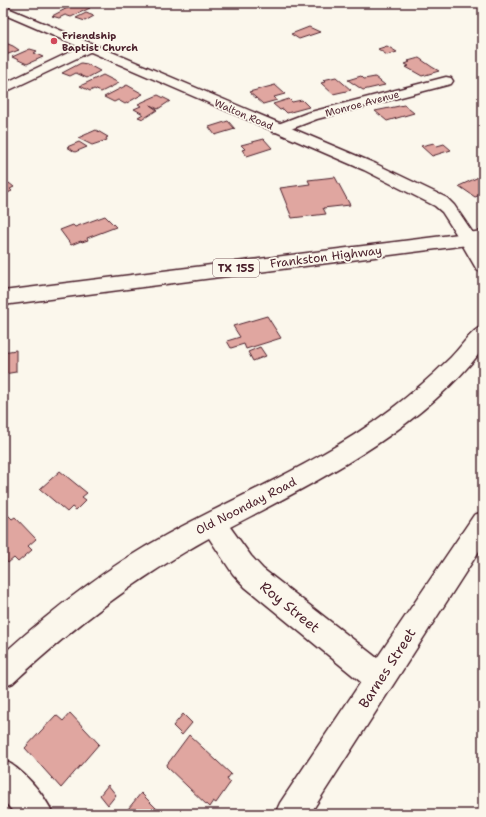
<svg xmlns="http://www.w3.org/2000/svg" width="486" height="817" viewBox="0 0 486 817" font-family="'Shantell Sans',sans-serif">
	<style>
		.building { fill: #e0a6a0; stroke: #4a1f2b }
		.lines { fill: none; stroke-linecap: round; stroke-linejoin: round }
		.minor-casing { stroke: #4a1f2b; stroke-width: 3 }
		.tertiary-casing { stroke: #4a1f2b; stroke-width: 3 }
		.primary-casing { stroke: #4a1f2b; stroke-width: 3 }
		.minor { fill: #fbf7ec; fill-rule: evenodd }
		.tertiary { fill: #fbf7ec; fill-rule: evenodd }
		.primary { fill: #fbf7ec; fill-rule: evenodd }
		.poi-dot { fill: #d1495b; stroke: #fbf7ec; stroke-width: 1.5 }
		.labels { text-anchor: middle; stroke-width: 3.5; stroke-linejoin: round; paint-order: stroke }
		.far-poi-label { font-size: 10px; font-weight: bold; fill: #4a1f2b; stroke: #fbf7ec; text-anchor: start }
		.far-street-label { font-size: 10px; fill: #4a1f2b; stroke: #fbf7ec }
		.shield { fill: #fbf7ec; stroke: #7f6065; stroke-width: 1 }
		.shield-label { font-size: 11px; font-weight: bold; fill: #4a1f2b }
		.street-label { font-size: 12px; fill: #4a1f2b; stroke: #fbf7ec }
		.near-street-label { font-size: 14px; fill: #4a1f2b; stroke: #fbf7ec }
	</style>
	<rect width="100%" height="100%" fill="#fbf7ec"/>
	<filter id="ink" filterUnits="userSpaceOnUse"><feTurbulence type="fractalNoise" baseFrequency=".025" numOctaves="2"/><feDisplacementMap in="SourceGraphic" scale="8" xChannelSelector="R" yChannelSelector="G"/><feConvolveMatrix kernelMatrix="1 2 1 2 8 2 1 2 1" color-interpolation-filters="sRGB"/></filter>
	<g filter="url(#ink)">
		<path class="building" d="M77,3L90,8L71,17L65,15L59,18L52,16Z
			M86,13L94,16L85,21L76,18Z
			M309,27L320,32L299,39L291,34Z
			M3,42L13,46L19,50L3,56Z
			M387,46L397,52L387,55L378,49Z
			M30,49L37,51L34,53L43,57L27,64L12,57Z
			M419,58L432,67L439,71L422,76L406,67L409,66L405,64L410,62L408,61Z
			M81,63L87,64L100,71L87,78L76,73L70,76L62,73Z
			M103,75L119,83L101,92L94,89L90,91L80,86Z
			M361,76L364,79L375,77L385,85L363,90L348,80Z
			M336,77L351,90L333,94L321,83L325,82L323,80Z
			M127,85L143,94L125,104L118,100L114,102L104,97Z
			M275,85L285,94L274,97L277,100L263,104L249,92Z
			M158,95L170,101L158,109L150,105L157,110L143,119L138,117L143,114L134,109L141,106L138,104Z
			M289,99L292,102L302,100L309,107L287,113L283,109L280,110L273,104Z
			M404,105L414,113L387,121L375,111Z
			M228,121L235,129L215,135L209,127Z
			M96,130L108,137L106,138L107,140L92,145L78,138Z
			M264,139L272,148L247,156L242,150L245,149L241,145Z
			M79,142L87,147L75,152L67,147Z
			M434,143L437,146L444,144L451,150L432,156L421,146Z
			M483,175V194L475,197L459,186Z
			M335,177L350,205L323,208L326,214L292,218L280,188L310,184L308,180Z
			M3,183L5,185L9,183L14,187L10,189L12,191L3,195Z
			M105,216L116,227L87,238L88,240L82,242L81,241L71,245L60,230L73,225L75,227Z
			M267,316L281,338L246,349L244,344L231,348L227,341L240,337L233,326Z
			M260,347L266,356L253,361L248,352Z
			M16,350V372L4,374L3,352Z
			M60,471L87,493L82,497L86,500L76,510L72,507L67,512L40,489Z
			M5,512L12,519L15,517L36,539L28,546L32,550L18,562L14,558L8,563L3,557V513Z
			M70,713L99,744L61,788L25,748L56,715L63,721Z
			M183,714L192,723L182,735L173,726Z
			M189,735L231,774L227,779L230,783L216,803L213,801L209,807L166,766Z
			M108,785L116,795L108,805L100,795Z
			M141,793L162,814H124Z"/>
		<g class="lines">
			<g class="minor-casing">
				<path id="minor" d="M89,43L95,47L94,50L3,93V84Z
					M446,77L451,78L453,81L451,84L317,119L283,132H273L271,129L273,126L307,113Z
					M468,233L474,235L483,250V272L477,270L459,239L462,235Z
					M483,326V349C418,432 321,479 230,527L251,556L263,569L377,658L474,515L483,512V545L310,814H275L280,803L361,682L245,587L233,574L209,538C137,578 73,627 13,683L3,687V654C53,609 107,567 166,535C241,494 322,462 390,410C411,394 431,377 449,359C459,350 472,329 483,326Z
					M3,760C22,768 45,795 53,814H15L3,800Z"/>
			</g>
			<g class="tertiary-casing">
				<path id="tertiary" d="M3,6L376,164L447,198L454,205L477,239L474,243L468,245L462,243L442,212L435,206L364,170L3,14Z"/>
			</g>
			<g class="primary-casing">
				<path id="primary" d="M483,231V243L3,305V291Z"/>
			</g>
			<use href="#minor" class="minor"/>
			<use href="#tertiary" class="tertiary"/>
			<use href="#primary" class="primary"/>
		</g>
	</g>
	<circle class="poi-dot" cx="54" cy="41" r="4"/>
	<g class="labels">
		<g class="far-poi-label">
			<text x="62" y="39">Friendship<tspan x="62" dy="12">Baptist Church</tspan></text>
		</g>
		<g class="far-street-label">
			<text transform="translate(362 103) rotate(-15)" y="4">Monroe Avenue</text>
			<text transform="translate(244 114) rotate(23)" y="4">Walton Road</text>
		</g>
		<rect class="shield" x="213" y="259" width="46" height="18" rx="3"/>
		<g class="shield-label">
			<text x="236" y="272">TX 155</text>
		</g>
		<g class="street-label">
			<text transform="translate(326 257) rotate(-7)" y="4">Frankston Highway</text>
			<text transform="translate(246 506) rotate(-27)" y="4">Old Noonday Road</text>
		</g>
		<g class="near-street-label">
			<text transform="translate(290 607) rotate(39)" y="5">Roy Street</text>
			<text transform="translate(387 668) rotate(-57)" y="5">Barnes Street</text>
		</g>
	</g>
	<rect width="486" height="817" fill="none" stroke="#fbf7ec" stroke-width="16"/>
	<rect x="8" y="8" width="470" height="801" fill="none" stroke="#4a1f2b" stroke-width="1.5" filter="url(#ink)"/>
</svg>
